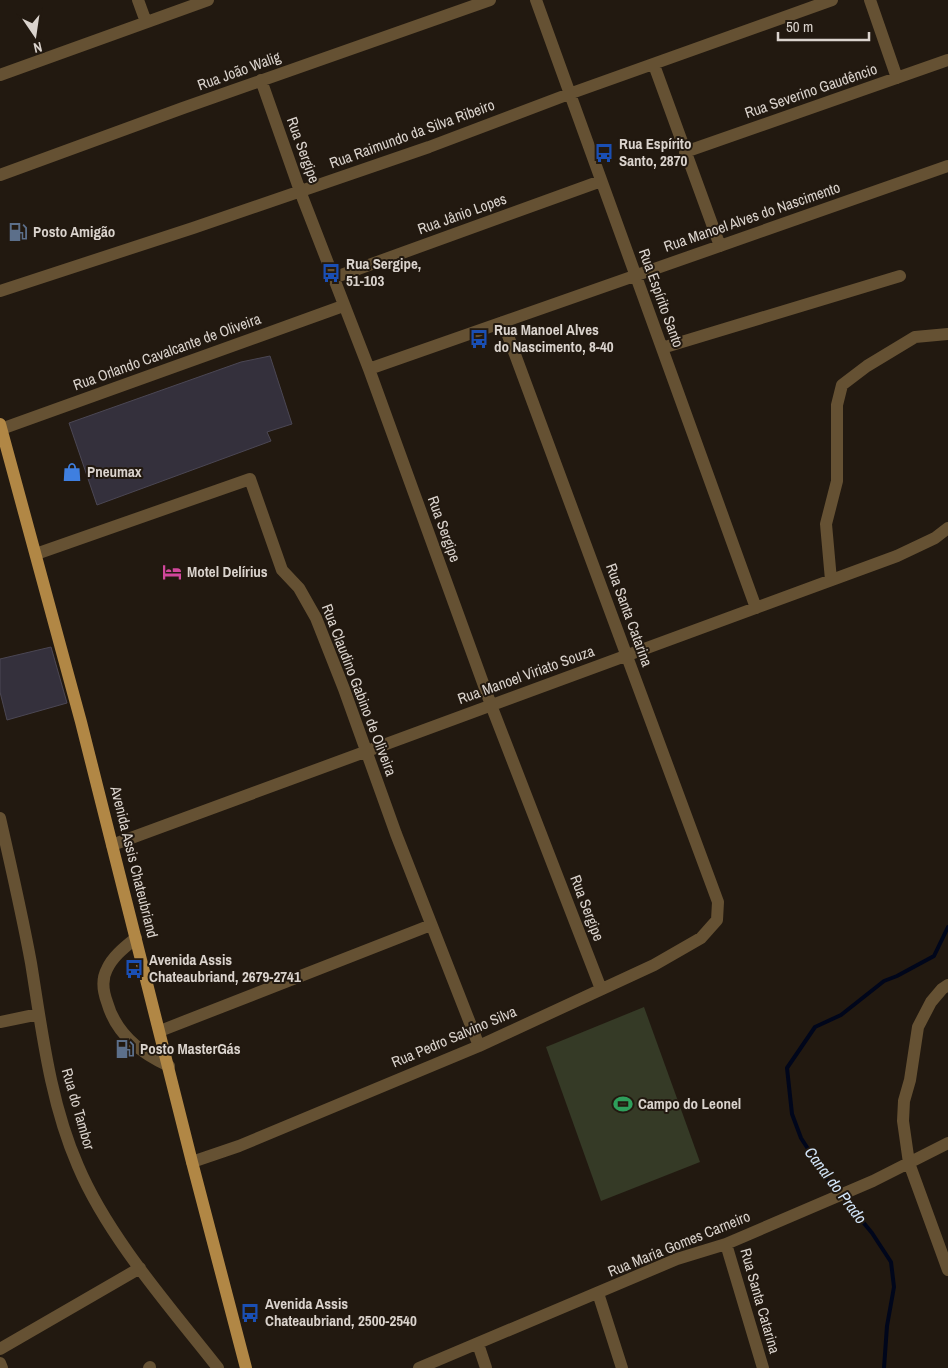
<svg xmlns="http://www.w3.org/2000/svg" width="948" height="1368" viewBox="0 0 948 1368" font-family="'Archivo Narrow',sans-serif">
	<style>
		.green { fill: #353a26 }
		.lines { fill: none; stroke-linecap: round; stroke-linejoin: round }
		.stream { stroke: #00061b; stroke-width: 4 }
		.building { fill: #34303c; stroke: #4b4754 }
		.minor { stroke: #655133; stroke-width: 12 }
		.major { stroke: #b18745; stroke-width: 12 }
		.labels { text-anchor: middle; stroke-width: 4; stroke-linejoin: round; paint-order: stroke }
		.street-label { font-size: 15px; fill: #dad3cd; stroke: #221910 }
		.poi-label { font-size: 15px; font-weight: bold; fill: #dad3cd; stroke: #221910; text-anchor: start }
		.water-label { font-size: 16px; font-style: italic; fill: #d3e6fa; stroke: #221910 }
	</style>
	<rect width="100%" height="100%" fill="#221910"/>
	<path class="green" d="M644,1007L700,1162L601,1201L546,1047Z"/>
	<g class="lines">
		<path class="stream" d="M884,1368L887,1326L894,1287L891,1262L872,1233L826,1177L801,1138L792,1114L787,1068L815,1027L841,1015L884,981L897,976L934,956L948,927"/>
	</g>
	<path class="building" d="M270,356L292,424L267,432L271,441L97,505L69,423L241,362Z
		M51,647L67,703L7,720L0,692V659Z"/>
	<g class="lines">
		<path class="minor" d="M138,0L146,22
			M536,0L756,608
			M870,0L897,78
			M654,65L720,246
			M0,75L208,0
			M261,80L300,191L369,369L491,705L601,989
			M685,152L948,60
			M0,175L183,108L490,0
			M333,278L601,181
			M0,291L193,228L429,147L569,94L832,0
			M662,348L900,276
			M369,369L948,166
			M1,429L343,306
			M36,554L250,479L282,570L299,588L316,618L344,689L396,834L479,1046
			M831,580L826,524L837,481V405L842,385L867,366L915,337L948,334
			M0,818C11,866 22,914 31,963C42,1031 50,1102 78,1166C108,1237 170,1307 218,1368
			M112,845L897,556L935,538L948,528
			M136,938C125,947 113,956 107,969C101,980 103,991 107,1002C116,1034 140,1053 169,1066
			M948,985L942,989L931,1002L918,1027L910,1080L904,1101L903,1121L909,1163L948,1270
			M0,1022L39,1014
			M160,1031L431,925
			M192,1162L239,1146L479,1046L654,965L701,938L717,920L718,902L503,322
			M726,1244L763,1368
			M598,1293L622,1368
			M478,1344L486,1368
			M0,1349L140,1268
			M0,1363L2,1368
			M149,1368L150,1367
			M419,1368L677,1259L726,1244L873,1181L948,1143"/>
		<path class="major" d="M0,424L81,722L192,1162L246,1368"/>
	</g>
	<defs>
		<g id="bus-bare" transform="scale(1.5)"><path d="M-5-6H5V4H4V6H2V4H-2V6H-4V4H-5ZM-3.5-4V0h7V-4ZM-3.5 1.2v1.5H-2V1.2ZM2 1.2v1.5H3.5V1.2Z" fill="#1a4fb4" stroke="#221910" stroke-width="2.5" paint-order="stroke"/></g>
		<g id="fuel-bare" transform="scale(1.5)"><path d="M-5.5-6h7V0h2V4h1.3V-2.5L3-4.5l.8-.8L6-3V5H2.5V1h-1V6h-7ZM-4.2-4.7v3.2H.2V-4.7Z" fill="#5c6f8a" stroke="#221910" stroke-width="2.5" paint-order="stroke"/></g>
		<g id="shop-bare" transform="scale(1.5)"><path d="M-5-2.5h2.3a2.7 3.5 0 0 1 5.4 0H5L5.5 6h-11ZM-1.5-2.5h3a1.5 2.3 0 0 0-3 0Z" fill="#3f7fe0" stroke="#221910" stroke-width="2.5" paint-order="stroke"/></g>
		<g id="hotel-bare" transform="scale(1.5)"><path d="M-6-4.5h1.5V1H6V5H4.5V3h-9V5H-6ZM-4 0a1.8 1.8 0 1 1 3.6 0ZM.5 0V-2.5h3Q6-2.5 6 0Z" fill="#d1479c" stroke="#221910" stroke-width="2.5" paint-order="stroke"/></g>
		<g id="stadium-bare" transform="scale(1.5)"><path d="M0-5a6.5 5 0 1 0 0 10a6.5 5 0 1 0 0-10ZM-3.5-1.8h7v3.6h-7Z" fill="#2e9e5b" stroke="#221910" stroke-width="2.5" paint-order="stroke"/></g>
	</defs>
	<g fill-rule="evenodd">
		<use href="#bus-bare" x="604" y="153"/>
		<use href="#fuel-bare" x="18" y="232"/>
		<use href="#bus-bare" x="331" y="273"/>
		<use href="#bus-bare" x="479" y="339"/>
		<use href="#shop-bare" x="72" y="472"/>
		<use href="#hotel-bare" x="172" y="572"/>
		<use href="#bus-bare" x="134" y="969"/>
		<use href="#fuel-bare" x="125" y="1049"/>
		<use href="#stadium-bare" x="623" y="1104"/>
		<use href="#bus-bare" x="250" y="1313"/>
	</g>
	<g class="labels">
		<g class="street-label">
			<text transform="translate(239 71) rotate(-20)" y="5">Rua João Walig</text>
			<text transform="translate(811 91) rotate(-19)" y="5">Rua Severino Gaudêncio</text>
			<text transform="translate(412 134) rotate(-20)" y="5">Rua Raimundo da Silva Ribeiro</text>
			<text transform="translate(303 150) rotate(70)" y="5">Rua Sergipe</text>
			<text transform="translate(462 214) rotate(-20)" y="5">Rua Jânio Lopes</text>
			<text transform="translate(752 217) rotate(-19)" y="5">Rua Manoel Alves do Nascimento</text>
			<text transform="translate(661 298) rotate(70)" y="5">Rua Espírito Santo</text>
			<text transform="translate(167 352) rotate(-20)" y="5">Rua Orlando Cavalcante de Oliveira</text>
			<text transform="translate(444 529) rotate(70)" y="5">Rua Sergipe</text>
			<text transform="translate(629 615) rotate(70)" y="5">Rua Santa Catarina</text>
			<text transform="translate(526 675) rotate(-20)" y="5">Rua Manoel Viriato Souza</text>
			<text transform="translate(359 690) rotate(69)" y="5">Rua Claudino Gabino de Oliveira</text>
			<text transform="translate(134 862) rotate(76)" y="5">Avenida Assis Chateubriand</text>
			<text transform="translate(587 908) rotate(69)" y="5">Rua Sergipe</text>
			<text transform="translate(454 1037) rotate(-23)" y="5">Rua Pedro Salvino Silva</text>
			<text transform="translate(78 1109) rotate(74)" y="5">Rua do Tambor</text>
			<text transform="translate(679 1244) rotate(-22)" y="5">Rua Maria Gomes Carneiro</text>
			<text transform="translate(760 1301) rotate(74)" y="5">Rua Santa Catarina</text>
		</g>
		<g class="poi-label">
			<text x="619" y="149">Rua Espírito<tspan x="619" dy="17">Santo, 2870</tspan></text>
			<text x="33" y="237">Posto Amigão</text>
			<text x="346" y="269">Rua Sergipe,<tspan x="346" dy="17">51-103</tspan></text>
			<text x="494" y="335">Rua Manoel Alves<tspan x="494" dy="17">do Nascimento, 8-40</tspan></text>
			<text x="87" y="477">Pneumax</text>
			<text x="187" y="577">Motel Delírius</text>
			<text x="149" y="965">Avenida Assis<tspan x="149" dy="17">Chateaubriand, 2679-2741</tspan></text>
			<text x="140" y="1054">Posto MasterGás</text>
			<text x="638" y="1109">Campo do Leonel</text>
			<text x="265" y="1309">Avenida Assis<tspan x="265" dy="17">Chateaubriand, 2500-2540</tspan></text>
		</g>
		<g class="water-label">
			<text transform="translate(836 1185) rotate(53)" y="6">Canal do Prado</text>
		</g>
	</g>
	<g transform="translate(35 35) rotate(167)" stroke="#221910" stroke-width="4" paint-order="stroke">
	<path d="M0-4L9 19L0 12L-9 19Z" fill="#dad3cd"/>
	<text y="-8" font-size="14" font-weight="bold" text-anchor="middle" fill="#dad3cd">N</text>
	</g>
	<path d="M778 32v8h91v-8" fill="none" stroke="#dad3cd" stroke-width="2.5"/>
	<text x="786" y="32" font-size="15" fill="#dad3cd" stroke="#221910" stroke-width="4" paint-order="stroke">50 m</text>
</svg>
